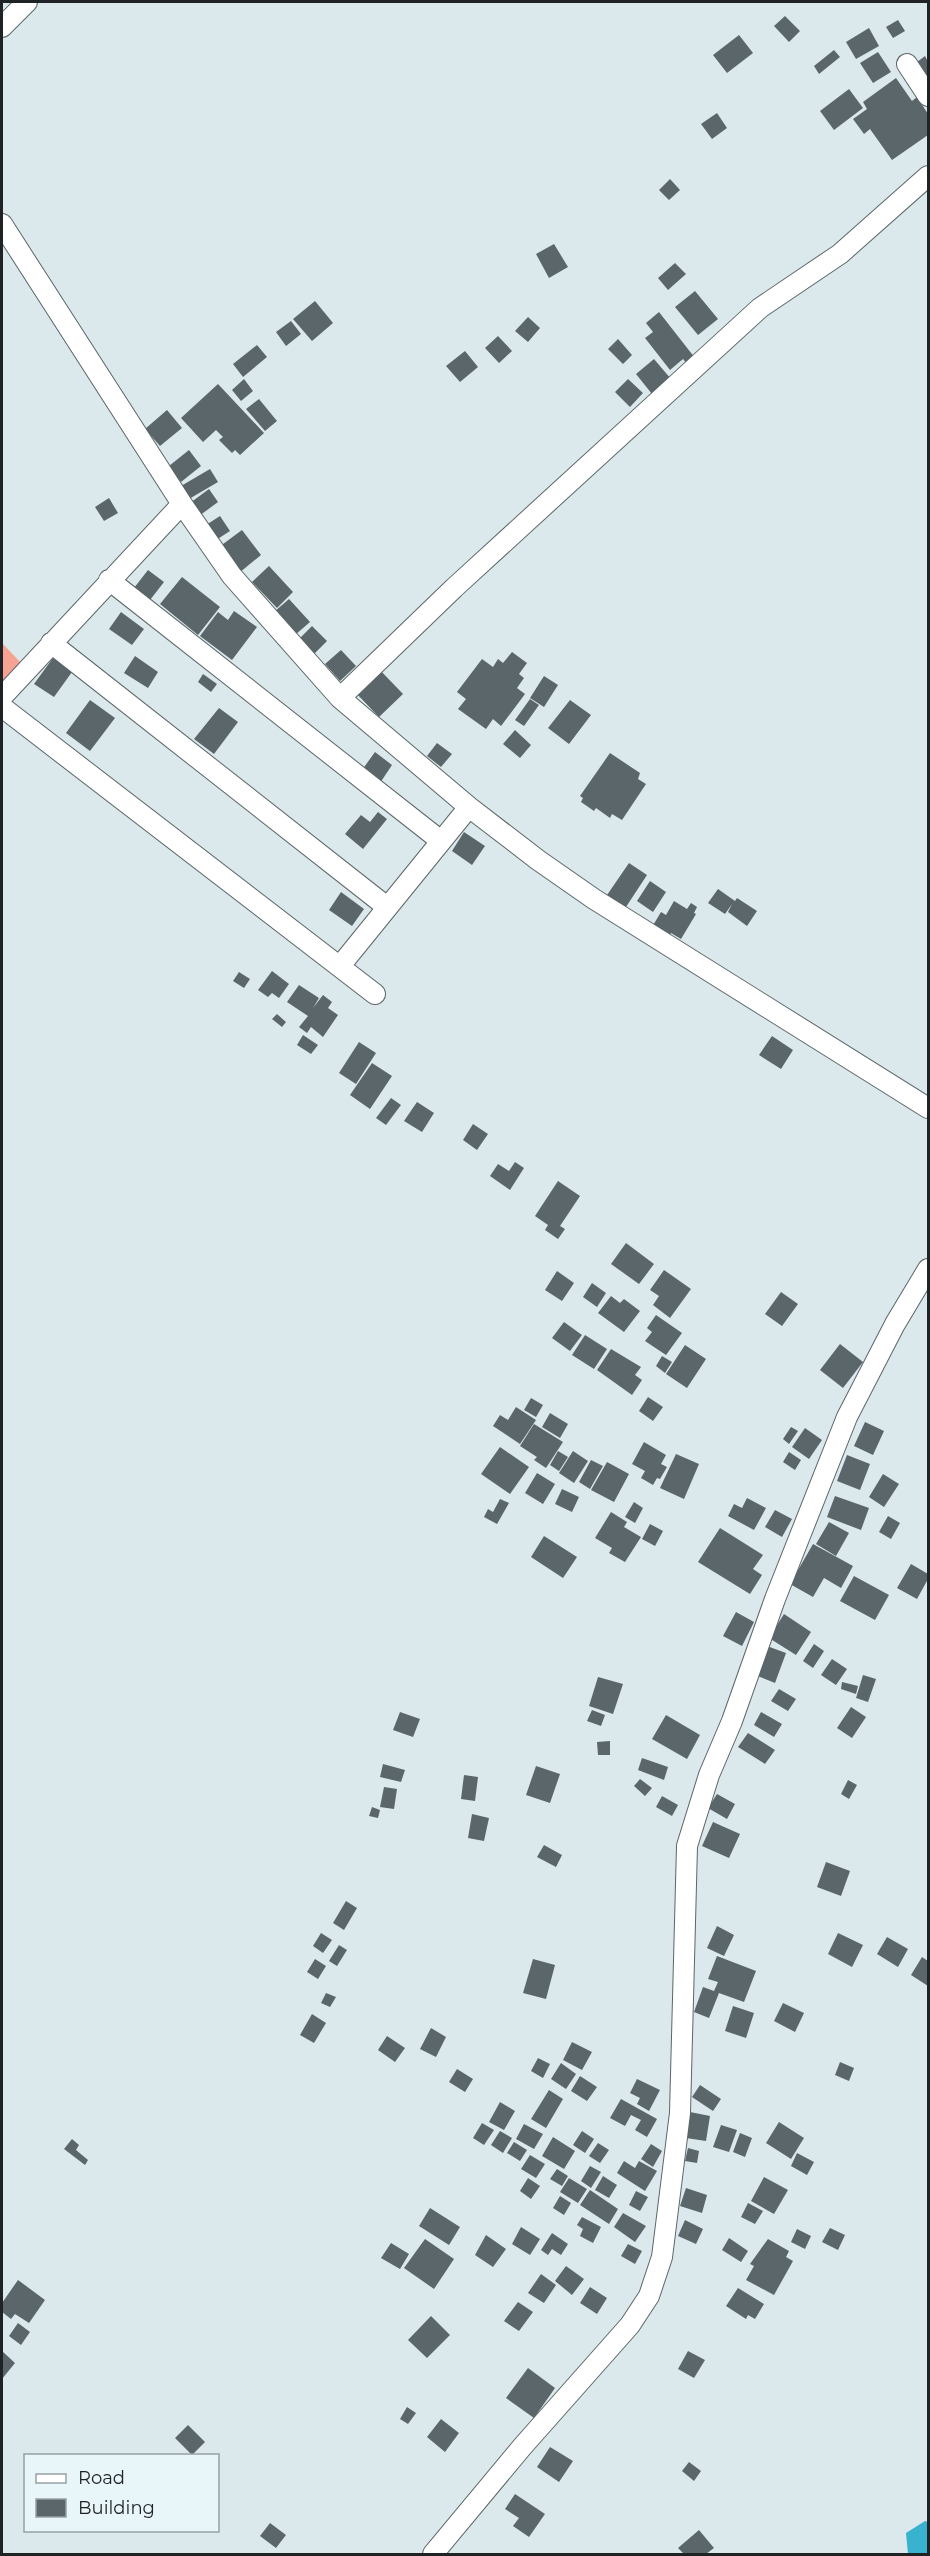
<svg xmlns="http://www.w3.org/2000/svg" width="930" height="2556" viewBox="0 0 930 2556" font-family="Montserrat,sans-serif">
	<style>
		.green { fill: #f7a394 }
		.water { fill: #39b2d0 }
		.building { fill: #5b666a }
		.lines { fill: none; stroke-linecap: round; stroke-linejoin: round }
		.minor-casing { stroke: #5b6669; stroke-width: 22 }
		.minor { stroke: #fff; stroke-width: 20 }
	</style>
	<rect width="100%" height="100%" fill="#dbe8ec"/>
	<path class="green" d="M2,643L21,663L2,685Z"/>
	<path class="water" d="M925,2521L928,2522V2554H908L906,2533Z"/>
	<path class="building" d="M785,16L800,31L789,42L774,26Z
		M898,20L905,31L893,38L886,27Z
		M869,28L879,46L856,59L846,42Z
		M739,35L753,53L727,73L713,55Z
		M834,50L840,57L819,74L814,66Z
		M878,52L891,72L873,83L860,63Z
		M925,56L928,62V76L923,80L913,65Z
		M896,78L912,101L917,97L928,114V135L892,160L870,129L864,134L853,119L867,109L863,102Z
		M849,89L863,108L834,130L820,111Z
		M717,113L727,128L712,139L701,124Z
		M670,179L680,190L669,200L659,190Z
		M554,244L568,267L549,278L536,254Z
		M675,263L686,274L668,290L658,278Z
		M695,291L718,319L698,335L675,307Z
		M315,301L333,323L312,341L293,319Z
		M659,312L695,358L687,364L683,359L670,370L645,338L653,332L646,323Z
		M528,317L540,328L528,342L515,331Z
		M291,321L301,334L286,346L276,332Z
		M498,336L512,351L499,363L485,348Z
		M618,339L632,355L623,364L608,349Z
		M257,345L267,357L243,377L233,364Z
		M465,351L478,367L460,382L446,366Z
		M654,359L671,379L652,394L636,374Z
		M244,379L253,391L241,401L232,390Z
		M628,379L643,393L630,407L615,392Z
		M218,384L264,433L240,455L235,450L232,453L219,440L223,437L216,430L203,442L181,418Z
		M259,399L277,421L265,431L246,409Z
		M167,410L182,428L160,446L145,429Z
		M189,450L201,466L181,482L169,466Z
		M210,469L218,482L189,499L181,486Z
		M209,489L218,502L199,516L190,503Z
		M109,498L118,513L104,521L95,507Z
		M220,516L230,531L213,542L203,527Z
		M242,530L261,555L239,573L219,547Z
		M269,566L293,592L277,608L252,582Z
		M148,570L164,582L150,600L134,588Z
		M182,577L220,607L198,635L160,604Z
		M289,599L310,622L295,635L274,612Z
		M234,611L257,627L232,660L200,636L218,612L228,620Z
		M121,612L144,629L132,645L109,629Z
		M312,626L327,641L313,655L298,640Z
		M341,650L356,666L340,681L325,664Z
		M512,652L527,663L519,674L524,678L517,688L525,694L501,726L493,719L486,729L458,709L466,699L457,692L482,659L493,667L498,659L503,663Z
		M135,656L158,672L148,688L124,673Z
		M53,658L72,672L54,697L34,684Z
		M378,668L403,694L379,717L354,691Z
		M203,674L217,684L211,692L198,682Z
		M544,676L558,685L544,707L530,698Z
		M530,699L539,705L524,726L515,720Z
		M90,700L115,718L90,751L66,733Z
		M570,700L591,715L569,744L548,728Z
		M219,708L238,722L214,754L194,739Z
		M515,730L531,745L520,758L503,744Z
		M437,743L452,754L441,767L427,756Z
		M375,752L392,765L380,783L362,770Z
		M610,753L640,773L638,779L646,784L622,820L612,814L610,818L596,808L594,811L581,802L583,798L580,796Z
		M378,812L387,819L363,849L345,834L361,815L370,822Z
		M464,832L485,846L472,865L452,851Z
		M629,863L647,875L624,910L605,898Z
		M650,881L666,892L653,912L637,901Z
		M718,889L735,901L737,898L757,911L747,926L728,912L732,904L725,914L708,903Z
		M341,892L364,909L352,926L329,910Z
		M674,901L687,909L691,903L697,907L694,913L696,914L681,939L671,933L669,937L652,927L661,912L666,915Z
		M272,971L289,984L279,998L272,993L268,997L258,990Z
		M239,972L250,979L244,988L233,981Z
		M299,985L319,998L313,1008L323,995L332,1002L328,1008L338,1015L323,1037L311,1027L307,1033L299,1027L308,1016L287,1002Z
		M277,1014L286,1022L282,1027L272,1019Z
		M303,1035L318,1045L311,1054L297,1045Z
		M772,1036L793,1050L781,1069L759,1055Z
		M359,1042L376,1053L356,1084L339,1073Z
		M372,1063L392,1076L370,1109L350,1095Z
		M391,1098L401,1105L386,1125L376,1118Z
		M417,1102L434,1113L422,1132L404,1121Z
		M473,1124L488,1134L477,1150L463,1140Z
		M515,1162L524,1168L510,1190L490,1176L498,1164L509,1171Z
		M558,1181L580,1196L560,1226L565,1229L558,1239L545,1230L548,1225L535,1216Z
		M626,1243L654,1264L639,1284L611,1264Z
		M664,1270L691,1289L670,1318L653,1305L659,1296L650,1290Z
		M557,1271L574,1283L562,1301L545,1290Z
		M592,1283L606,1293L597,1307L583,1297Z
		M781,1292L798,1304L782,1326L765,1314Z
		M611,1296L620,1303L624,1299L640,1311L624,1332L598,1313Z
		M656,1315L682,1333L666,1355L645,1341L652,1332L647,1328Z
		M564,1322L582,1335L570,1351L552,1338Z
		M585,1335L607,1349L594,1369L572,1355Z
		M840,1344L863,1362L843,1388L820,1370Z
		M685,1345L706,1359L687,1388L666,1374Z
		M611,1349L641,1367L635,1375L642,1380L632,1395L597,1370Z
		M662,1356L672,1362L665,1373L656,1366Z
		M648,1397L663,1407L653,1421L639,1411Z
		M531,1398L543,1405L536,1417L524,1410Z
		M516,1407L536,1420L520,1444L493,1426L500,1415L508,1420Z
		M550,1413L568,1424L560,1438L542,1427Z
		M865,1422L884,1431L873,1455L854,1446Z
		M534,1424L563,1442L546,1468L534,1460L537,1457L520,1446Z
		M791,1427L798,1431L789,1444L783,1439Z
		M805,1428L822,1440L809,1459L792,1447Z
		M644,1442L666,1455L661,1464L667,1467L660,1479L657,1478L653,1485L641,1478L645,1471L632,1464Z
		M500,1447L529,1467L510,1494L481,1474Z
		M558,1451L568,1457L559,1471L550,1465Z
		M573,1451L588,1461L574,1483L559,1473Z
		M789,1452L801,1460L795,1470L783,1462Z
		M676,1454L699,1464L684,1499L660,1488Z
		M847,1455L870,1464L860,1490L837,1481Z
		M591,1460L603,1466L590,1489L579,1482Z
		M607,1462L629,1474L614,1502L591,1490Z
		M537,1473L555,1484L543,1504L525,1493Z
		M883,1474L899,1484L884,1507L869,1497Z
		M562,1489L579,1497L572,1512L555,1504Z
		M835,1496L869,1508L861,1530L827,1517Z
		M747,1498L766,1508L754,1530L728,1516L734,1504L742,1508Z
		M500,1499L509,1503L497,1524L484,1517L488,1509L493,1512Z
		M634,1502L643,1508L635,1523L625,1517Z
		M775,1510L792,1519L782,1537L765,1527Z
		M611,1512L627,1522L624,1527L641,1537L625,1562L609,1553L612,1548L595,1538Z
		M888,1516L900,1523L891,1539L879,1532Z
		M829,1522L849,1533L836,1556L816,1544Z
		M650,1524L663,1531L655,1546L642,1539Z
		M720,1528L763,1555L753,1569L762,1575L750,1594L698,1562Z
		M544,1536L577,1557L563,1578L531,1557Z
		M813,1544L853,1566L841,1588L824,1578L813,1597L790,1584Z
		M911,1564L928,1574V1579L917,1599L897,1588Z
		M854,1576L889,1595L875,1620L840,1601Z
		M736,1612L754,1622L742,1646L723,1636Z
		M784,1614L811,1632L796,1655L769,1638Z
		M814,1644L824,1651L813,1668L803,1661Z
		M767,1646L786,1653L775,1683L755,1675Z
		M832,1659L847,1669L836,1685L821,1675Z
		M863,1675L876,1679L868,1702L856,1698Z
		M598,1677L623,1684L613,1714L589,1706Z
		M842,1682L858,1686L856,1694L841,1689Z
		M779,1689L796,1699L788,1711L771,1701Z
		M851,1707L866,1717L852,1738L837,1728Z
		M592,1710L605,1715L601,1726L587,1721Z
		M400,1712L420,1719L413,1737L393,1730Z
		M761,1712L782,1724L774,1737L754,1725Z
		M666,1715L700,1735L687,1759L652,1739Z
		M748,1733L775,1750L765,1764L738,1747Z
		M610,1741V1755H598L597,1742Z
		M642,1758L668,1767L664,1780L638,1770Z
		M383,1764L405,1770L401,1782L380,1777Z
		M536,1766L560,1774L550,1803L526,1795Z
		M464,1775L478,1777L475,1801L461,1799Z
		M640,1779L652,1788L645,1796L634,1786Z
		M848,1780L857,1785L849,1799L841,1794Z
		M384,1787L397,1789L394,1809L380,1807Z
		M717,1794L735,1804L727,1819L708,1808Z
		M662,1796L678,1805L672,1816L656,1807Z
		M372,1807L380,1810L378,1818L369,1816Z
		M472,1814L489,1818L484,1841L468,1838Z
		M713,1822L740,1834L729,1858L702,1846Z
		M544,1845L562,1855L556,1867L537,1857Z
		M826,1862L850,1871L841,1896L817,1887Z
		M346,1901L357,1908L344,1930L333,1923Z
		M717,1926L734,1935L724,1956L707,1948Z
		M321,1933L332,1940L323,1953L313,1946Z
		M838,1933L863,1945L852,1967L828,1954Z
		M887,1937L908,1949L898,1967L877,1954Z
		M339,1945L347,1950L337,1966L329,1961Z
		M717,1956L756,1971L744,2002L719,1993L709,2018L694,2012L703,1987L714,1991L718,1982L708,1979Z
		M922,1957L928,1961V1986L911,1975Z
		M315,1959L326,1966L318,1979L307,1972Z
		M533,1959L555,1965L546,1999L523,1993Z
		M326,1993L336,1997L330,2007L321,2003Z
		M783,2003L804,2013L795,2032L774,2021Z
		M733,2006L754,2013L746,2038L725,2031Z
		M312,2014L326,2023L314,2043L300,2035Z
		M431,2028L446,2037L436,2057L420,2049Z
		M387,2036L405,2048L395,2062L378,2050Z
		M572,2042L592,2052L582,2070L563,2060Z
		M538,2058L550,2064L543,2078L531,2071Z
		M840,2062L854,2068L849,2081L835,2075Z
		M561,2063L576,2074L566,2089L551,2079Z
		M457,2069L473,2079L465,2092L449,2082Z
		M580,2076L597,2087L587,2101L571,2091Z
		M637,2079L660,2090L649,2111L637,2104L640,2098L630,2093Z
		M700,2085L721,2099L713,2111L692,2097Z
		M549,2090L563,2099L546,2128L531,2119Z
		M621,2099L657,2119L647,2137L635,2130L641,2120L631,2115L625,2126L610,2118Z
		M500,2102L515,2111L504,2130L489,2122Z
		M690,2112L710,2116L706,2141L686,2138Z
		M779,2122L804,2138L791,2159L766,2143Z
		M482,2123L494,2130L484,2145L473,2138Z
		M524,2124L543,2134L534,2149L516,2139Z
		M721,2125L737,2130L729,2152L713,2147Z
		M500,2131L512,2138L503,2153L491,2145Z
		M582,2131L594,2139L585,2153L573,2145Z
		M740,2133L752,2138L745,2157L733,2152Z
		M553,2137L575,2151L564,2169L542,2156Z
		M72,2139L79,2145L76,2150L88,2160L85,2165L64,2149Z
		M514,2142L527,2150L520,2161L507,2153Z
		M598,2143L609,2150L600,2163L589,2156Z
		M651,2144L662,2151L653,2167L641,2159Z
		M688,2148L699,2151L697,2163L685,2161Z
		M797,2153L814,2162L807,2175L791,2166Z
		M530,2155L545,2164L536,2178L521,2169Z
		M624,2161L635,2168L639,2161L657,2171L645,2191L617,2173Z
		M590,2166L601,2172L591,2188L581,2181Z
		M557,2169L568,2176L562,2186L550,2179Z
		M603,2176L617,2185L609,2198L595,2190Z
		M764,2177L788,2190L774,2214L751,2201Z
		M528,2178L540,2186L531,2199L520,2191Z
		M569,2178L587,2189L578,2203L560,2192Z
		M686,2188L707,2195L702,2213L680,2206Z
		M590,2190L618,2209L609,2224L580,2205Z
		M636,2191L648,2197L640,2211L629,2205Z
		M560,2196L571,2203L564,2215L553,2208Z
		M748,2203L763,2211L755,2224L741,2217Z
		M430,2208L460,2227L449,2245L419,2226Z
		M623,2213L646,2226L635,2242L614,2227Z
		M582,2217L601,2227L593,2243L580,2236L583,2229L577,2225Z
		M685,2220L703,2229L696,2244L678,2236Z
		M521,2227L540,2239L530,2255L512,2244Z
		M830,2228L845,2235L838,2250L822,2242Z
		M797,2229L811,2236L805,2249L791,2242Z
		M552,2233L568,2244L561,2255L552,2249L548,2255L541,2250Z
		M486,2235L506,2249L493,2267L475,2255Z
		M729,2238L748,2251L741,2262L722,2250Z
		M425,2239L454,2259L434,2289L404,2268Z
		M768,2239L789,2251L786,2257L793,2261L774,2295L746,2280L754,2266L750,2264Z
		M391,2243L409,2254L400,2269L381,2258Z
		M628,2244L642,2251L635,2264L621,2256Z
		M566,2266L584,2279L572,2295L555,2281Z
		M541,2274L556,2285L544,2303L528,2293Z
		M18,2280L45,2300L29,2323L15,2314L11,2319L2,2312V2303Z
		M590,2287L607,2298L597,2314L580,2303Z
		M738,2288L764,2304L755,2319L748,2315L746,2319L726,2306Z
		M518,2302L533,2312L519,2331L504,2321Z
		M431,2316L450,2335L427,2358L408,2340Z
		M18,2323L30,2332L21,2345L9,2336Z
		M2,2351L15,2363L2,2379Z
		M688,2351L705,2360L694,2378L678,2369Z
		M528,2368L555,2388L534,2418L506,2398Z
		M407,2407L416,2413L408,2424L400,2419Z
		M441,2419L459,2433L445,2452L427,2437Z
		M188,2425L205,2442L192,2455L175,2438Z
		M550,2447L573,2461L559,2482L537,2467Z
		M689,2462L701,2471L694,2481L682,2471Z
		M515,2494L545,2514L529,2537L513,2526L519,2518L505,2509Z
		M270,2523L286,2535L276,2548L260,2536Z
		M699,2530L714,2548L706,2554H684L678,2548Z"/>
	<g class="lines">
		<g class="minor-casing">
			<path id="minor" d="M2,27L27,2
				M907,64L928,96
				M2,224L182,504L232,576L340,698L469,807L538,860L594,899L928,1108
				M109,580L441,841
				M51,643L387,907
				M2,697L182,504
				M340,698L454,588L760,308L840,254L928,176
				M2,707L375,994
				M340,966L469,807
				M433,2554L522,2447L630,2325L649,2296L662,2257L680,2113L687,1846L709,1775L732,1721L775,1599L847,1417L895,1324L928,1269"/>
		</g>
		<use href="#minor" class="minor"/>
	</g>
	<rect width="930" height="2556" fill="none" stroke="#1f2325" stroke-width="6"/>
	<rect x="24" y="2454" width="195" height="78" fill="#e8f5f9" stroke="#98a1a4" stroke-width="1.5"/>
	<rect x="36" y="2474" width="30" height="9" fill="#ffffff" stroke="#98a1a4" stroke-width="1.5"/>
	<text x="78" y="2484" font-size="18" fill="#1f2325">Road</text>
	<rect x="36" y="2499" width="30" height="18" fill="#5b666a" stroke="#98a1a4" stroke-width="1.5"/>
	<text x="78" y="2514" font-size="18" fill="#1f2325">Building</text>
</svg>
